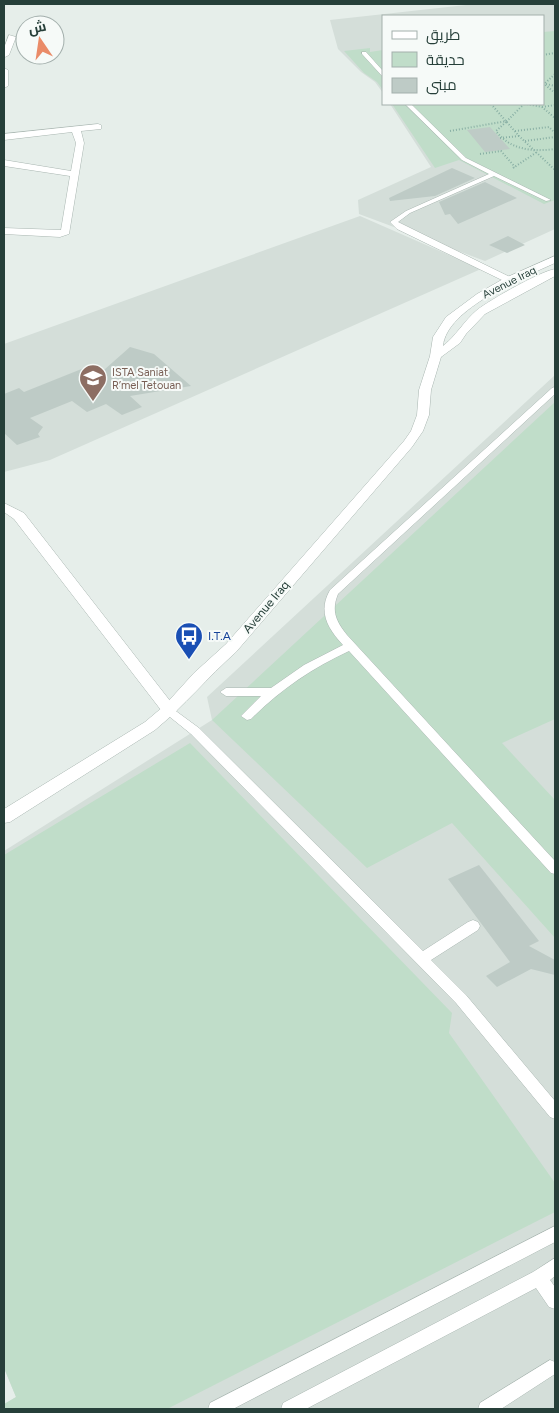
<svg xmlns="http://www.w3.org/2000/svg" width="559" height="1413" viewBox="0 0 559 1413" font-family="Figtree,Cairo,sans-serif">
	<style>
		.built { fill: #d4ded9 }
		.green { fill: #c0ddc9 }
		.building { fill: #becbc6 }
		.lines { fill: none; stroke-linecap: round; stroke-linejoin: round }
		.service-casing { stroke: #a9b6b1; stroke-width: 1 }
		.minor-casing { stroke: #a9b6b1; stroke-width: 1 }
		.tertiary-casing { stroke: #a9b6b1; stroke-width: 1 }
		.path { stroke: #88afa4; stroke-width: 2; stroke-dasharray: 1 2; stroke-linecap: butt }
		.service { fill: #fff; fill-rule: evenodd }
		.minor { fill: #fff; fill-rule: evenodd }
		.tertiary { fill: #fff; fill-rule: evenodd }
		.labels { text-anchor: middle; stroke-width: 4; stroke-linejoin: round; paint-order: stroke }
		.far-street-label { font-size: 11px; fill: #263f39; stroke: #f6faf8 }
		.far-education-label { font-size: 11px; fill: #785e54; stroke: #f6faf8; text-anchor: start }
		.street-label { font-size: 12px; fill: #263f39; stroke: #f6faf8 }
		.transit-label { font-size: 12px; fill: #164399; stroke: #f6faf8; text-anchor: start }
	</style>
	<rect width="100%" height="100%" fill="#e6eeea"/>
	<path class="built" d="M475,4H555V229L485,261L359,214L358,200L431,167L390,104H543V16H383V93L375,82L361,72L338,49L330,20Z
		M360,216L481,269L50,460L4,472V344Z
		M555,375V1409H4V1405L16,1397L4,1368V851L212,720L207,697Z"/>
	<path class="green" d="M555,31V200L544,204L459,160L435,168L392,104H543V32Z
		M370,48V52L383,50V90L377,82L364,73L344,51Z
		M555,402V719L502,743L555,800V938L452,823L367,868L212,720Z
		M190,743L452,1013L449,1033L555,1183V1212L167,1409H4V1404L16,1397L4,1368V855Z"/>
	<path class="building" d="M490,127L510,149L485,152L467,130Z
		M452,168L475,178L435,196L390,201L389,198Z
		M485,182L517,198L458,224L450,214L445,215L439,202Z
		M508,236L525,245L507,253L489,245Z
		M130,347L154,354L191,386L130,396L142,407L122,415L106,404L87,412L72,401L30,418L43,427L38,434L40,437L17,445L4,433V394L19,388L24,392L84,368L96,377Z
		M479,865L539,941L529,946L555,960V975L531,969L497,987L486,976L510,962L448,879Z"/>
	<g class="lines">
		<g class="service-casing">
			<path id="service" d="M362,52H366L383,71V77L362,54Z
				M405,104H411L466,158L551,200L546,201L494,176L410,213L398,222L512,278V282H506L397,229L390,222L406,211L489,174L462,160Z
				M555,387V394L338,594C331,611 336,621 347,635L555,861V874L551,873L349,651C312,668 280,690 251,719L247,720L241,716L261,696H226L220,692L226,688H271L304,665L343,645C327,628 318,611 330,590L552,388Z
				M169,706L199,728L423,951L468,922L473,920L478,922L480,926L478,930L431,960L466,995L555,1101V1119L550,1117L456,1003L191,734L165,713L163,710L165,707Z
				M555,1226V1242L233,1409H208L210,1403Z
				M555,1258V1276L550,1280L555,1287V1309L549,1307L536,1288L306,1409H281L283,1403L533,1272Z
				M550,1360L555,1362V1374L501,1409H478L480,1403Z"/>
		</g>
		<g class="minor-casing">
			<path id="minor" d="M9,35L16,37L9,55L5,57L4,48Z
				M4,68L8,70V86L4,88Z
				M98,124L101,125V129L81,131L84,143L69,234L60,237L4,234V228L61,230L70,176L4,166V160L71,171L76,143L72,132L4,140V134Z
				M4,503L24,513L174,706L177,710L174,714L169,716L164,714L14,519L4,512Z"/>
		</g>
		<g class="tertiary-casing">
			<path id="tertiary" d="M555,256V263C524,277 446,309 443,346C456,336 464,321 477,310C490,300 539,272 555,269V276L485,314L466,334L460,343L441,357L431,390L429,415L423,431L412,447L236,652C208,677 184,706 155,730L10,822L4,823V809L145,722L164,706L194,673L226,644L404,441L411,431L417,415L419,390L430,356L433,337L446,317L477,294L505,278Z"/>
		</g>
		<path class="path" d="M543,55L555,53
			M543,83L555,93
			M546,84L555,86
			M543,85L555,74
			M491,104L519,136L555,170
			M527,104L542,107L555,118
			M542,107L555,105
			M506,122L496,131C510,150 533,152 555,149
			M450,131L507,121L524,104
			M515,131L549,127L555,133
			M500,138L519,136
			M525,141L555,137
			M480,154L501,151L515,167
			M513,168L537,152"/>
		<use href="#service" class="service"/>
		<use href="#minor" class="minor"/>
		<use href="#tertiary" class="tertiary"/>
	</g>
	<defs>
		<g id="school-pin" transform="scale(1.4375)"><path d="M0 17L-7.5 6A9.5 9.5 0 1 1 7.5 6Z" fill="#8d6e63" stroke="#f6faf8"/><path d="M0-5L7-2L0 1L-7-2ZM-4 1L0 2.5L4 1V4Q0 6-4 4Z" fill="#fff"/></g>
		<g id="bus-pin" transform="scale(1.4375)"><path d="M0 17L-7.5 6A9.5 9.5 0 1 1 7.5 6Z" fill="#1a4fb4" stroke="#f6faf8"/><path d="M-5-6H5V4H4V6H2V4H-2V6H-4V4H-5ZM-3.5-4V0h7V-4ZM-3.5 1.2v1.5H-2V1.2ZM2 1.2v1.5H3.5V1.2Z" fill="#fff"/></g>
	</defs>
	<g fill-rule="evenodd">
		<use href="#school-pin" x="93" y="378"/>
		<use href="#bus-pin" x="189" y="636"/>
	</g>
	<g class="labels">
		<g class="far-street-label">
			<text transform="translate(509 282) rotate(-27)" y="4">Avenue Iraq</text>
		</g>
		<g class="far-education-label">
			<text x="112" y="376">ISTA Saniat<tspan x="112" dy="13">R’mel Tetouan</tspan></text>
		</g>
		<g class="street-label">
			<text transform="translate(266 607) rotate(-50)" y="4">Avenue Iraq</text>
		</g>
		<g class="transit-label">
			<text x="208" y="640">I.T.A</text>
		</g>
	</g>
	<rect width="559" height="1413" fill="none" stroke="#263f39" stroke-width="10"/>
	<rect x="382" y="15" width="162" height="90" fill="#f6faf8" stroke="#a3afac"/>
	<rect x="392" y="31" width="25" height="8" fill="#ffffff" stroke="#a3afac"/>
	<text x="426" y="40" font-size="15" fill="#263f39">طريق</text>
	<rect x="392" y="52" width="25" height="15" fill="#c0ddc9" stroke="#a3afac"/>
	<text x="426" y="65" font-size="15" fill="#263f39">حديقة</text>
	<rect x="392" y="78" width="25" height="15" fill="#becbc6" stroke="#a3afac"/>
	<text x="426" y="90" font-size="15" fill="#263f39">مبنى</text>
	<g transform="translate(40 40) rotate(347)"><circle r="24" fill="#f6faf8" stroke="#a3afac"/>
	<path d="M0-4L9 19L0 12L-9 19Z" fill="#ea8b68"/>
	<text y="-8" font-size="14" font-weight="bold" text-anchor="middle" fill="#263f39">ش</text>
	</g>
</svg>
